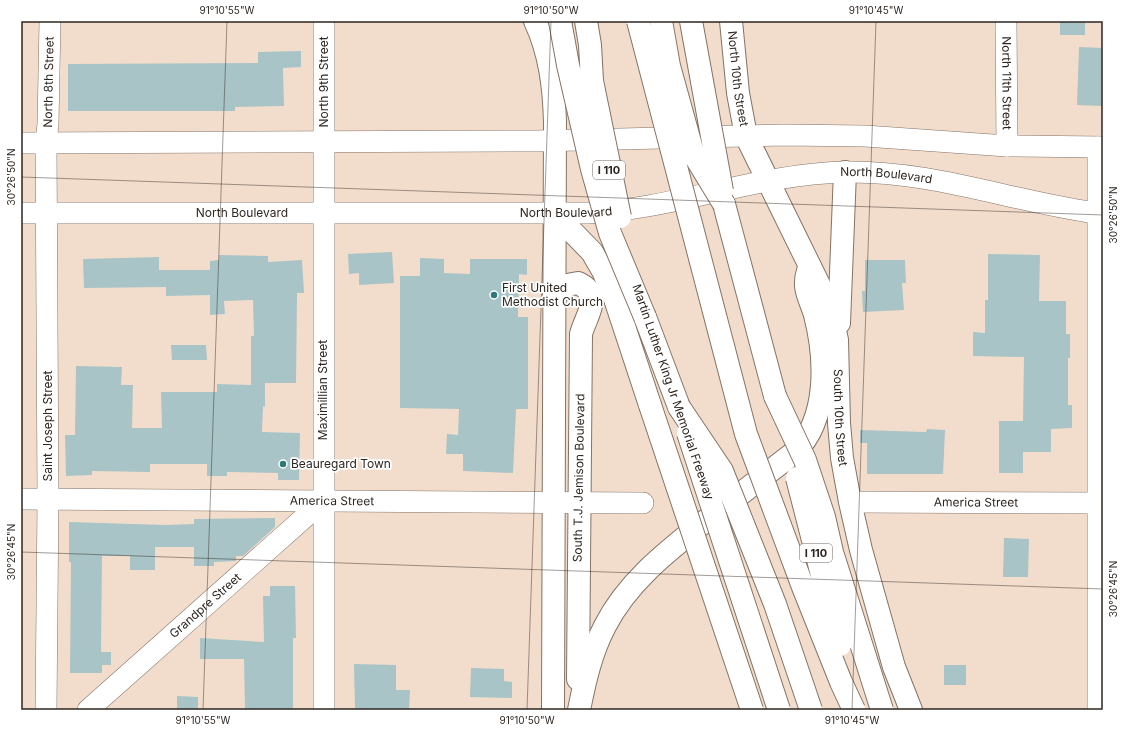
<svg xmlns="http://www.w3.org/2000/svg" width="1124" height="731" viewBox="0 0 1124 731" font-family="Inter,sans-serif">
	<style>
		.building { fill: #a8c4c6 }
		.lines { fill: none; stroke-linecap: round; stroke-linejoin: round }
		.minor-casing { stroke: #857365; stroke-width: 22 }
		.major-casing { stroke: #857365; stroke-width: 24 }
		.highway-casing { stroke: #857365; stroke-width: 24 }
		.minor { stroke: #fff; stroke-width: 21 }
		.major { stroke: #fff; stroke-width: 22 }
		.highway { stroke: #fff; stroke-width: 22 }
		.highway-bridge-casing { stroke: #857365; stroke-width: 24; stroke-linecap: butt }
		.highway-bridge { stroke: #fff; stroke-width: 22 }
		.ticks { fill: none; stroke: #2e2620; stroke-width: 1; stroke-opacity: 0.45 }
		.poi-dot { fill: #2e777b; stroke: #fff; stroke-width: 1.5 }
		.labels { text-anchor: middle; stroke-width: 3.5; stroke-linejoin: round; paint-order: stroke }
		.shield { fill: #fff; stroke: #6d6763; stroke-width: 1 }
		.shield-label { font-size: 11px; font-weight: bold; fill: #2e2620 }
		.street-label { font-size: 12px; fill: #2e2620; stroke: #fff }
		.poi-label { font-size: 12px; fill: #2e2620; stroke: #fff; text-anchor: start }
		.neatline { fill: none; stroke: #2e2620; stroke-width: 1.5 }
		.ticks-label { font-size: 10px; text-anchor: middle; fill: #2e2620 }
	</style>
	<rect width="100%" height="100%" fill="#f2ddcd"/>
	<path class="building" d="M1060,21H1085V35H1060Z
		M1079,47L1103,48V106L1077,105Z
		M301,51V67L283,68L284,106L235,107V111H68V64L258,63V52Z
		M392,252L394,283L359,285V273L349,274L348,254Z
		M988,254L1040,255L1039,301H1066V334H1070V358H1068V405H1072V428L1051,429V452H1023V473H999V421H1023L1024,357L973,356V332L985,333V300H988Z
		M219,255L268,256V262L302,260L304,293H297L296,383H265V407L263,406L262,432L300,433L299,480H278V473L227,472V476H207V464H150V472L92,471V475L66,476L65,435H75L76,366L122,367L121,385H133L132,428H162L161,392H217V384L251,385V336H254L253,300L224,301L225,314L210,315V295L166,296V287L84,288L83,259L159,257V270H210V261L219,260Z
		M420,258L444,259V273L470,274V259H527V275L519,274L518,317H528V409H516L513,473L463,471V454H446L447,434L458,435L459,409L400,408V276H420Z
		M865,260H905L906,283H902L904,310L863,312L862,291H865Z
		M171,345H206L207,360H172Z
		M927,429L945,430L943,474H867V443H860V430L926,432Z
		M275,518V527L243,556H236V561L214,562V566H194V547H155V570H130V556H102L101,652H111V665H102V673H70L71,562H69V522L166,525L194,524V519Z
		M1004,538L1029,539L1028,577H1003Z
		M270,586H295L296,638H293V710H245L244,659H200V638L264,642L263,596H270Z
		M354,664L396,665V690H410L409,710H355Z
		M944,665H966V685H944Z
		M471,668L504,669V681L512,682V698L470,697Z
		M177,696L198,697V710H177Z"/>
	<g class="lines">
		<g class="minor-casing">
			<g id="minor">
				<path id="s1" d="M1006,21L1007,146"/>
				<path d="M21,143L537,141L784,135L865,136L1007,146L1103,147"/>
				<path d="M1098,147V710"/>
				<path id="s2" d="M21,213H588C675,209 757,174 844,172C933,170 1016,203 1103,214"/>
				<path id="s3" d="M21,499L643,503"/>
				<path id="s4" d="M850,502L1103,503"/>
				<path id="s5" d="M46,710L48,499L46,142L48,124L50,21"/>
				<path id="s6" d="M88,710L323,501"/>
				<path d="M324,710V21"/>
			</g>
		</g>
		<g class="major-casing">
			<g id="major">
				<path d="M535,21C550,53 554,87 555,122L553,710"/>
				<path id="s7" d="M731,21L738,93L746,136L829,305L837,340L839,423L842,458L850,502L861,550L894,667L911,710"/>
				<path d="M554,296L567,285L578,283C604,295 586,315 581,334L578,679"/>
				<path d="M839,323L845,172"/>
				<path d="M579,710C585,680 591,653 605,626C629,579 673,547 713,515C740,494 768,473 795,452C829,418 826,358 815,315C810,298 802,288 808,271"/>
			</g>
		</g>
		<g class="highway-casing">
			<path id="highway" d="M724,204L775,396
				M554,213L592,252L603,271L615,299L650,405
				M645,317L679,407"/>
		</g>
		<use href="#minor" class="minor"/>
		<use href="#major" class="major"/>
		<use href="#highway" class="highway"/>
		<g class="highway-bridge-casing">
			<path id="highway-bridge" d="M560,21L568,65L592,169L610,233L645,317
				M586,21L590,45L592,81L620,217
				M638,21L746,434L803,587L841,682L854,710
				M661,21L669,66L693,153L724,204
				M691,21L722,191
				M775,396L805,460L824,517L832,552L882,710
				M650,405L752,710
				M679,407L722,471L775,604L811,710
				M688,433L779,710
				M797,478L840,645"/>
		</g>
		<use href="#highway-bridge" class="highway-bridge"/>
	</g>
	<path class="ticks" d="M21,177L1103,215M21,552L1103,589M203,710L227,21M527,710L551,21M852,710L876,21"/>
	<g class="poi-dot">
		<circle cx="494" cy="295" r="4"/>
		<circle cx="283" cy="464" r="4"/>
	</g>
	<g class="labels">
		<g class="shield">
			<rect x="593" y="161" width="32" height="18" rx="3"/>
			<rect x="800" y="544" width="32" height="18" rx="3"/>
		</g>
		<g class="shield-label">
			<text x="609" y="174">I 110</text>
			<text x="816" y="557">I 110</text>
		</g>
		<g class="street-label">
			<text dy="4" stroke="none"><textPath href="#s7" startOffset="58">North 10th Street</textPath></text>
			<text dy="4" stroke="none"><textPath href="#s5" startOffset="628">North 8th Street</textPath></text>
			<text transform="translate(324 82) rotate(-90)" y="4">North 9th Street</text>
			<text dy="4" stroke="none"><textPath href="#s1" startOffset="62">North 11th Street</textPath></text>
			<text dy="4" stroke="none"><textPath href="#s2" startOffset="869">North Boulevard</textPath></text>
			<text dy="4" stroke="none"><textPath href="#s2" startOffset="545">North Boulevard</textPath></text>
			<text dy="4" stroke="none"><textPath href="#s2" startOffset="221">North Boulevard</textPath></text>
			<text transform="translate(323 390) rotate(-90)" y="4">Maximillian Street</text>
			<text transform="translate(673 392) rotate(71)" y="4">Martin Luther King Jr Memorial Freeway</text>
			<text dy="4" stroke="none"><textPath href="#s7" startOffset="418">South 10th Street</textPath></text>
			<text transform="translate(48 426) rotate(-90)" y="4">Saint Joseph Street</text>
			<text transform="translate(579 478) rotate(-89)" y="4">South T.J. Jemison Boulevard</text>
			<text dy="4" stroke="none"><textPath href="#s3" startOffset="311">America Street</textPath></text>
			<text dy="4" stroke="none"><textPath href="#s4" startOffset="126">America Street</textPath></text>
			<text dy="4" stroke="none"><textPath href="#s6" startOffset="157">Grandpre Street</textPath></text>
		</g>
		<g class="poi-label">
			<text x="502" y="292">First United<tspan x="502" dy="14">Methodist Church</tspan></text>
			<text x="291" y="468">Beauregard Town</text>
		</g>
	</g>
	<rect width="1124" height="731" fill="none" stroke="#ffffff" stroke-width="44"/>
	<rect x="22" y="22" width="1080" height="687" class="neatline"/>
	<g class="ticks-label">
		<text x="227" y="14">91°10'55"W</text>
		<text x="551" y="14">91°10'50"W</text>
		<text x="876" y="14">91°10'45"W</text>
		<text transform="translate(11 177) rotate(-90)" y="4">30°26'50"N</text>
		<text transform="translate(1113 215) rotate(-90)" y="4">30°26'50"N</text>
		<text transform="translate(11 552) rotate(-90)" y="4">30°26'45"N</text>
		<text transform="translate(1113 589) rotate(-90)" y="4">30°26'45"N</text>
		<text x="203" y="724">91°10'55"W</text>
		<text x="527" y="724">91°10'50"W</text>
		<text x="852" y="724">91°10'45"W</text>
	</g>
</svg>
